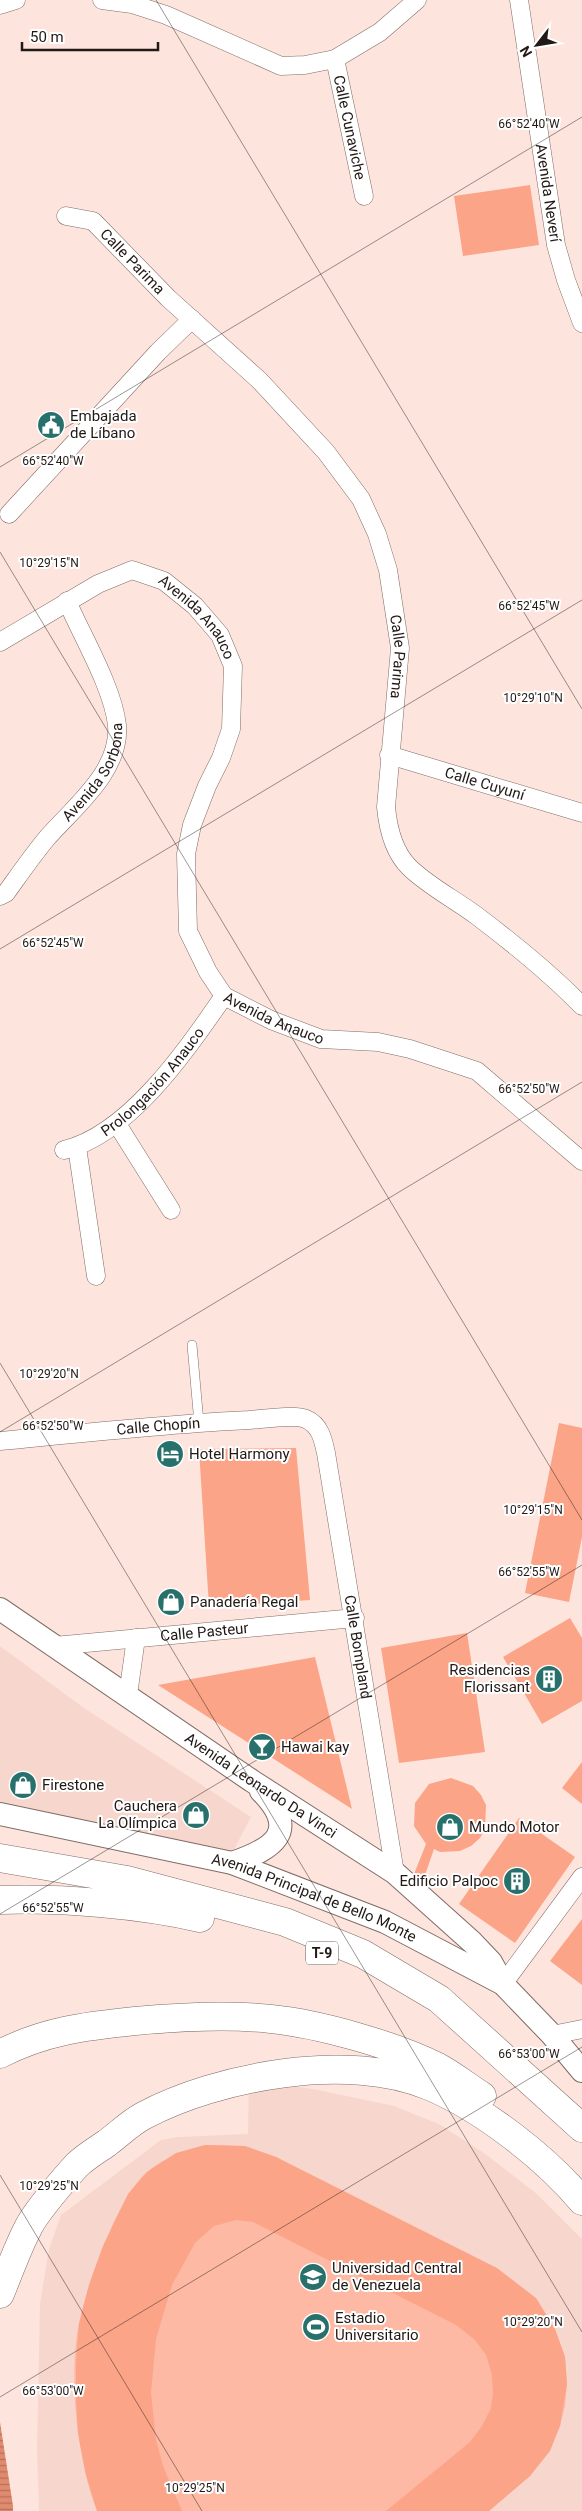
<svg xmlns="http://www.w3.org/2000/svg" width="582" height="2511" viewBox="0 0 582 2511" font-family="Roboto,sans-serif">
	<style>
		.built { fill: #f7d7cd }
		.park { fill: #fdb9a4 }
		.water { fill: url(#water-rules) }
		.building { fill: #fca488 }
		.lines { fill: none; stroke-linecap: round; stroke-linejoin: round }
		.service-casing { stroke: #816c65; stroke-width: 10 }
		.minor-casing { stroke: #816c65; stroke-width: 19 }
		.tertiary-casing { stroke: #816c65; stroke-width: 24 }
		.motorway-casing { stroke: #816c65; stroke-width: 29 }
		.service { stroke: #fff; stroke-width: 9 }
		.minor { stroke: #fff; stroke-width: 18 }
		.tertiary { stroke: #fff; stroke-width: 22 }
		.motorway { stroke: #fff; stroke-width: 28 }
		.ticks { fill: none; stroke: #211916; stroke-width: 1; stroke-opacity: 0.45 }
		.labels { text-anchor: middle; stroke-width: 4; stroke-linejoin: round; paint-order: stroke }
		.shield { fill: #fff; stroke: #645e5c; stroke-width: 1 }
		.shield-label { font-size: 14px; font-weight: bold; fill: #211916 }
		.street-label { font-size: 15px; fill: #211916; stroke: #fff }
		.poi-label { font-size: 15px; fill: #211916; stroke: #fff; text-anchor: start }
		.ticks-label { font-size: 12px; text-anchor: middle; fill: #211916; stroke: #fff; stroke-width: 4; stroke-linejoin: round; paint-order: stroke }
	</style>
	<defs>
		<pattern id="water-rules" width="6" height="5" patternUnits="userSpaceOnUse" patternTransform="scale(1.25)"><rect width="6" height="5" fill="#e08a6f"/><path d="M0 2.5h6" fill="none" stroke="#b5705a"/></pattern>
	</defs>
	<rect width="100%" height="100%" fill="#fde5dd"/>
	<path class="built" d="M0,1646L84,1708L251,1817L227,1863L0,1814Z
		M249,2079L318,2090L394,2106L439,2124L484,2153L537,2194L582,2239V2511H39L37,2450L40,2304L49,2249L61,2215L161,2140L178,2137L248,2134Z"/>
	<path class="park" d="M205,2145L245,2146L276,2157L536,2298L555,2329L565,2357L567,2384L565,2406L560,2426L530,2476L489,2511H97C77,2459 68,2378 79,2323C86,2290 98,2257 112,2226C121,2207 131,2186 147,2172C164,2157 185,2151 205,2145Z"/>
	<path class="water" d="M0,2422L13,2506V2511H0Z"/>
	<path class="building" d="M530,185L539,245L463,256L454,196Z
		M559,1423L582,1428V1537L569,1602L525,1593Z
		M296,1448L310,1600L209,1607L199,1449Z
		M570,1618L582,1638V1701L542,1724L503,1657Z
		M467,1633L485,1752L399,1763L381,1648Z
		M315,1657L352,1809L158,1685Z
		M582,1762V1804L562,1788Z
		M451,1778L473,1786L481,1795L486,1805L485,1829L480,1838L471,1846L460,1851L440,1852L434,1849L424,1878L414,1874L426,1844L414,1826L415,1803L429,1784Z
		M519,1818L575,1857L515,1943L459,1904Z
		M582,1919V1985L550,1961Z
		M205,2145L245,2146L276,2157L497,2268L536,2298L555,2329L565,2357L567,2384L560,2426L550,2451L530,2476L489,2511H386L470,2442L482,2426L491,2408L493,2393L492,2375L486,2355L475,2340L456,2325L253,2222L236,2220L214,2226L195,2243L172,2285L156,2339L151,2393L156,2440L163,2466L182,2511H97L86,2475L78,2433L76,2398V2363L79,2324L89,2285L103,2246L128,2194L147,2172L176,2153Z"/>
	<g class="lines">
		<g class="service-casing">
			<path id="service" d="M192,1345L199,1423"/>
		</g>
		<g class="minor-casing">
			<g id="minor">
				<path d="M102,0L132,4L166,15L281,66L305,65L335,59L380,32L417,0"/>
				<path id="s1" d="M519,0L556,245L566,280L582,323"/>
				<path d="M0,5L16,0"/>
				<path id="s2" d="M335,59L364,196"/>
				<path id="s3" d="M66,216L93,221L168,298L259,380L326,452L361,499L377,534L388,570L400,648L386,807C388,828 393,851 409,867C428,886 456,900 477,916C514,944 550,973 582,1006"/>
				<path d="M9,514L158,352L192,319"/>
				<path id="s4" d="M0,642L98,584L132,570L164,581L195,606L220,635L233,666L231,729L221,758L207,786L192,825L186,854L188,931L208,972L224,996L271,1020L321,1039L378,1042L410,1049L477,1071L582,1161"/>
				<path id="s5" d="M389,755L582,813"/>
				<path id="s6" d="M0,896L6,893C19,875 32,856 47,838C74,807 121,771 117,725C113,688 82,636 67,601"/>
				<path d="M117,1124L171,1210"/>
				<path d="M77,1147L96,1276"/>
				<path id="s7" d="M64,1150C130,1134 187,1049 224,996"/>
				<path id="s8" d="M0,1441C83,1433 166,1424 249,1420C263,1419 295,1414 306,1419C320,1425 323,1439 326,1453L395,1873"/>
				<path id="s9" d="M54,1646L355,1618"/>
				<path d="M128,1695L136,1638"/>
				<path d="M503,1984L582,1877"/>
				<path d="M552,2035L582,2029"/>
			</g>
		</g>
		<g class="tertiary-casing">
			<g id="tertiary">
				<path id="s10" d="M0,1609L252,1781L395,1873L472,1942L491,1962L503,1984"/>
				<path id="s11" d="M0,1814L232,1863L385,1922L503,1984L552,2035L582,2071"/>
				<path d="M232,1863C273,1849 301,1832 261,1791"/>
			</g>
		</g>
		<g class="motorway-casing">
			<path id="motorway" d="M0,1858L127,1880L285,1922L363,1954L439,1999L582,2128
				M0,1900C62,1898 139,1904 200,1918
				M0,2054C44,2031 86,2026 135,2021C179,2017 227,2014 271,2019C320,2024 394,2045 438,2067C453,2075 468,2087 482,2096
				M0,2294C9,2272 17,2249 28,2228C35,2213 65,2178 77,2165C85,2157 97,2150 107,2143C119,2134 130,2123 143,2116C218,2076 348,2052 429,2086C482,2108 545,2157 582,2201"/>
		</g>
		<use href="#service" class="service"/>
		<use href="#minor" class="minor"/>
		<use href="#tertiary" class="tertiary"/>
		<use href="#motorway" class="motorway"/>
	</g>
	<path class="ticks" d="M156,0L582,709M0,467L582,117M0,552L582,1520M0,949L582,600M0,1363L582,2332M0,1432L582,1082M0,1914L582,1565M0,2175L202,2511M0,2397L582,2047"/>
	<defs>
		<g id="civic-disc" transform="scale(1.4375)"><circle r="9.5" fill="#27706b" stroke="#fff"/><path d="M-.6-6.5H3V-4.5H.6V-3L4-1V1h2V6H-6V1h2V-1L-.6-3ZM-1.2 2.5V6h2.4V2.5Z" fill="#fff"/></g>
		<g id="hotel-disc" transform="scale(1.4375)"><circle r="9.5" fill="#27706b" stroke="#fff"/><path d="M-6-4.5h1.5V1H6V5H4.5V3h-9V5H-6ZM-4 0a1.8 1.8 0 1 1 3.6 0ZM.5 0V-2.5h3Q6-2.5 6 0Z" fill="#fff"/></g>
		<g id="shop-disc" transform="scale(1.4375)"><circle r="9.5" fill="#27706b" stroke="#fff"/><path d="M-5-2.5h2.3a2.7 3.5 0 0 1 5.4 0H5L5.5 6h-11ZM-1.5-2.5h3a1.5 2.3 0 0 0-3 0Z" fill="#fff"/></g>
		<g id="building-disc" transform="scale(1.4375)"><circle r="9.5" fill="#27706b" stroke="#fff"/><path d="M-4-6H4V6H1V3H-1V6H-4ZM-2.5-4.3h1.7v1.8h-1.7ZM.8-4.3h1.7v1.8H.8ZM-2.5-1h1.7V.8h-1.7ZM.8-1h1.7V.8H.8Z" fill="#fff"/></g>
		<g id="bar-disc" transform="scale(1.4375)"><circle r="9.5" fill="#27706b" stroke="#fff"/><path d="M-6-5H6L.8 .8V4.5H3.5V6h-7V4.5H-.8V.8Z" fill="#fff"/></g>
		<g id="university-disc" transform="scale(1.4375)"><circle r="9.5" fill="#27706b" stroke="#fff"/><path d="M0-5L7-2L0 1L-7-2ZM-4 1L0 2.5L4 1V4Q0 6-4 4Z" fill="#fff"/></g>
		<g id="stadium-disc" transform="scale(1.4375)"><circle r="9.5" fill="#27706b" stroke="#fff"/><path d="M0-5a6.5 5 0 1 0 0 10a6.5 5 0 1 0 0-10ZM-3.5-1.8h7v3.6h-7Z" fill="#fff"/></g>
	</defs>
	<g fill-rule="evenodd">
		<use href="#civic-disc" x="51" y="425"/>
		<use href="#hotel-disc" x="170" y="1454"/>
		<use href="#shop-disc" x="171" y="1602"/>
		<use href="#building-disc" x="549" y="1679"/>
		<use href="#bar-disc" x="262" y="1747"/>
		<use href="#shop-disc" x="23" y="1785"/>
		<use href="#shop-disc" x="196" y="1815"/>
		<use href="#shop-disc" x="450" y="1827"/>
		<use href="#building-disc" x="517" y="1881"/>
		<use href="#university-disc" x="313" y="2277"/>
		<use href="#stadium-disc" x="316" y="2327"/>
	</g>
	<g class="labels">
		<rect class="shield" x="306" y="1941.5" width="32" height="23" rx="4"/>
		<g class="shield-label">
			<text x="322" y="1958">T-9</text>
		</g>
		<g class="street-label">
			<text dy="5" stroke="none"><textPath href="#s2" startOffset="70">Calle Cunaviche</textPath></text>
			<text dy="5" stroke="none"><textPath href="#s1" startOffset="195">Avenida Neverí</textPath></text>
			<text dy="5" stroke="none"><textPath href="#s3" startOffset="84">Calle Parima</textPath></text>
			<text dy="5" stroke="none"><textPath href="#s4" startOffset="234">Avenida Anauco</textPath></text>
			<text dy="5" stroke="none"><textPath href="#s3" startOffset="578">Calle Parima</textPath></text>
			<text dy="5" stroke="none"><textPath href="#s6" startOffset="158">Avenida Sorbona</textPath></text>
			<text dy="5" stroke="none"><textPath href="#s5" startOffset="100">Calle Cuyuní</textPath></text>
			<text dy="5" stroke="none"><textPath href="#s4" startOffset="699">Avenida Anauco</textPath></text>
			<text dy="5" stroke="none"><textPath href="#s7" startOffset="114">Prolongación Anauco</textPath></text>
			<text dy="5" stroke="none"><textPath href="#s8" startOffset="159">Calle Chopín</textPath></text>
			<text dy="5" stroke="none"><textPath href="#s9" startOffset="151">Calle Pasteur</textPath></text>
			<text dy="5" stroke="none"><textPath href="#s8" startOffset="545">Calle Bompland</textPath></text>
			<text dy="5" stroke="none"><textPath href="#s10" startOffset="315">Avenida Leonardo Da Vinci</textPath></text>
			<text dy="5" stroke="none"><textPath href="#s11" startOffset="326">Avenida Principal de Bello Monte</textPath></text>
		</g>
		<g class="poi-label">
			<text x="70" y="421">Embajada<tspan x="70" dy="17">de Líbano</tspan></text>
			<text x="189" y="1459">Hotel Harmony</text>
			<text x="190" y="1607">Panadería Regal</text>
			<text x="530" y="1675" text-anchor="end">Residencias<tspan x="530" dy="17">Florissant</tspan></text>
			<text x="281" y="1752">Hawai kay</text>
			<text x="42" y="1790">Firestone</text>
			<text x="177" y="1811" text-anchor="end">Cauchera<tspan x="177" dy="17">La Olímpica</tspan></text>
			<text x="469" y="1832">Mundo Motor</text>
			<text x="498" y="1886" text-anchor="end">Edificio Palpoc</text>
			<text x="332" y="2273">Universidad Central<tspan x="332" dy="17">de Venezuela</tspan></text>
			<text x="335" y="2323">Estadio<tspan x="335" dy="17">Universitario</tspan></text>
		</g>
	</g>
	<g class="ticks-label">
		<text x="529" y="128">66°52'40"W</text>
		<text x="53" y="465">66°52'40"W</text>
		<text x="49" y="567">10°29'15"N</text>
		<text x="529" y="610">66°52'45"W</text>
		<text x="533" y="702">10°29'10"N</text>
		<text x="53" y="947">66°52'45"W</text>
		<text x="529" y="1093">66°52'50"W</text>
		<text x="49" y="1378">10°29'20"N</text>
		<text x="53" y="1430">66°52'50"W</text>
		<text x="533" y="1514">10°29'15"N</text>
		<text x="529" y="1576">66°52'55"W</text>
		<text x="53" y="1912">66°52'55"W</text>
		<text x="529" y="2058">66°53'00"W</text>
		<text x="49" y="2190">10°29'25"N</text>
		<text x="533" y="2326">10°29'20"N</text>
		<text x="53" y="2395">66°53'00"W</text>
		<text x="195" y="2492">10°29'25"N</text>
	</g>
	<g transform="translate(537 45) rotate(239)" stroke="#ffffff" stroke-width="4" paint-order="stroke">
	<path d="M0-4L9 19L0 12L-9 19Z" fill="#211916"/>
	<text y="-8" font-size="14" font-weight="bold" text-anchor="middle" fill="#211916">N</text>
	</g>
	<path d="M22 42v8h136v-8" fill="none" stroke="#211916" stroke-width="2.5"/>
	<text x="30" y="42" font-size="15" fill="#211916" stroke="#ffffff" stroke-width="4" paint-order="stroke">50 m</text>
</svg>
